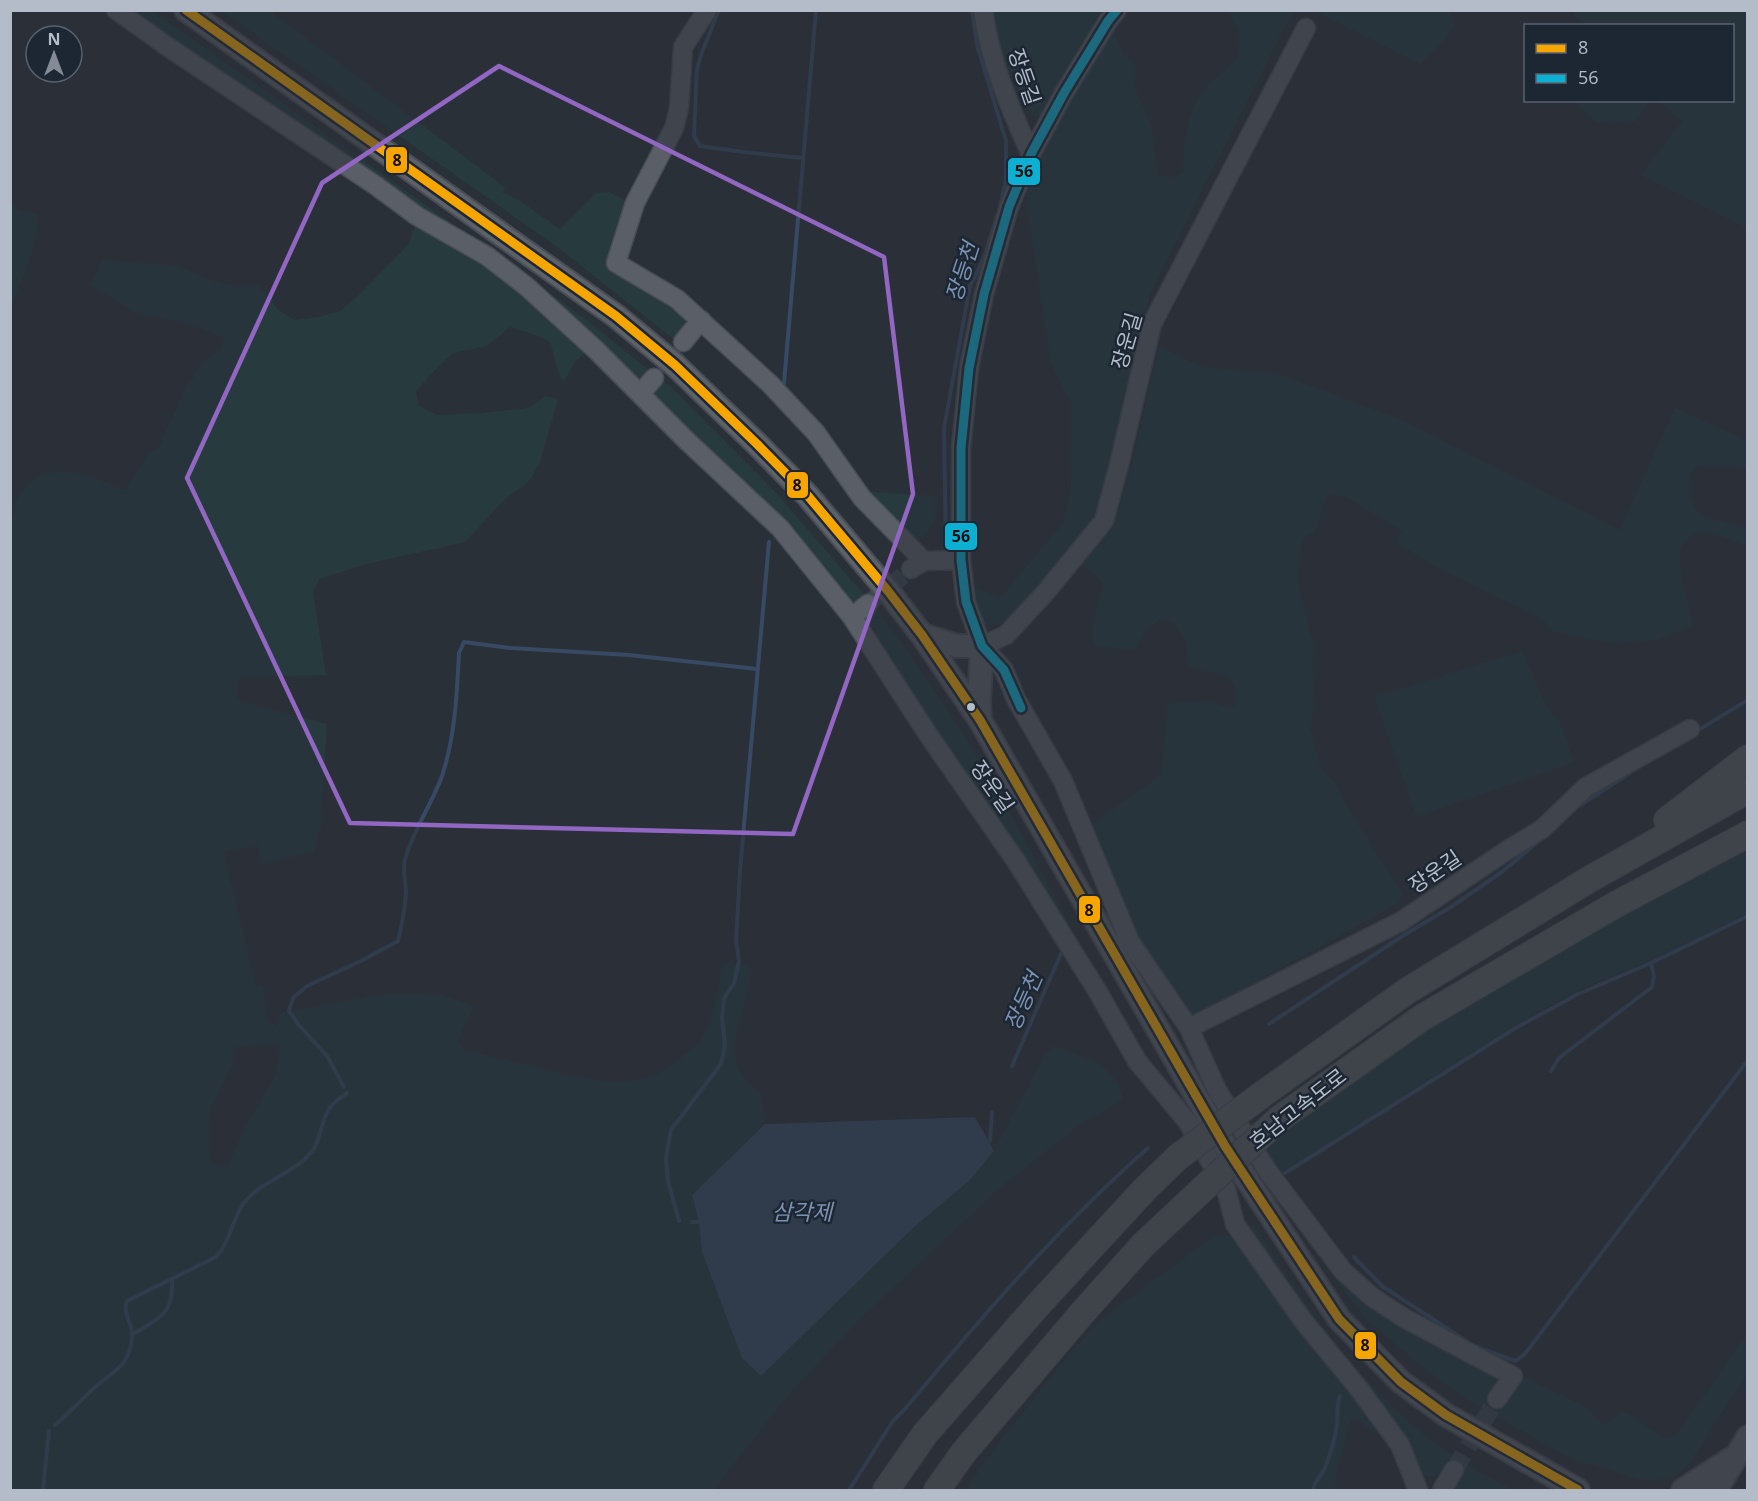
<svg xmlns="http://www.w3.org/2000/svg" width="1758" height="1501" viewBox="0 0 1758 1501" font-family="'Open Sans','Noto Sans KR',sans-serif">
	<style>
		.green { fill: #273a3e; fill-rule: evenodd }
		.water { fill: #384963 }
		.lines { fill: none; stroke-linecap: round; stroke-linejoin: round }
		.stream { stroke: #384963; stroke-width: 4 }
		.minor-tunnel { stroke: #3f454e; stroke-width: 18; stroke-dasharray: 18 9; stroke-linecap: butt }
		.minor-casing { stroke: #484c53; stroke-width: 21 }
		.major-casing { stroke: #484c55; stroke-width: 26 }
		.highway-casing { stroke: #474c53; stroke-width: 28 }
		.minor { stroke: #5a5e66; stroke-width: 18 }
		.major { stroke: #5c6168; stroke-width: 22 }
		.highway { stroke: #5a5d60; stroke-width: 26 }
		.highway-bridge-casing { stroke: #474c53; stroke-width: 28; stroke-linecap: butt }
		.highway-bridge { stroke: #5a5d60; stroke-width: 26 }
		.bus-1-casing { stroke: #1d2633; stroke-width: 14 }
		.bus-2-casing { stroke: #1d2633; stroke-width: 14 }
		.bus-1 { stroke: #f7a600; stroke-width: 9 }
		.bus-2 { stroke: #0dafd3; stroke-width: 9 }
		.marked { fill: none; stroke: #9266c3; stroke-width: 4.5; stroke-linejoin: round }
		.bus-dot { fill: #b4bcc9; stroke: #1d2633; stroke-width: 2 }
		.labels { text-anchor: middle; stroke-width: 5; stroke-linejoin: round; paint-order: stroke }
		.street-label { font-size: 21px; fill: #b4bcc9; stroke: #1d2633 }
		.water-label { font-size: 22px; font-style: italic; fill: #7c92b1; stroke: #1d2633 }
		.line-badge { stroke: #1d2633; stroke-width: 2 }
		.pale-badge-label { font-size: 16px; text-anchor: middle; font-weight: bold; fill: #111 }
	</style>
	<rect width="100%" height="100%" fill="#2a3038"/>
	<path class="green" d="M1576,10L1747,11V228L1641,175L1682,121L1657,101L1732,100V26L1587,25L1573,15Z
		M125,11H153L583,317L650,371L645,377L635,378L419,212Z
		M222,11H270L505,187L503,193L519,200L560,229L596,193L610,192L626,201L609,265L685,311C687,324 685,332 677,342L560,249Z
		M992,11H1106L1043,115L1038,117L1031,114L1019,93L996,39Z
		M1229,11H1293L1150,293L1145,322L1097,518L1040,589L1006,622L997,626L982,624L969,585L1000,598L1064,522L1071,488L1070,402L1051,363L1028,213V176L1111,27L1123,53L1136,67L1134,84L1152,128L1158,175L1173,178L1183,172C1183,150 1187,112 1201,94C1211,81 1226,70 1238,58L1239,31Z
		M1315,11H1450L1454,26L1441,43L1420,64Z
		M1576,100H1650V101L1634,122L1597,123L1575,102Z
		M11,202C16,212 26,213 37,214C41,240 22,281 11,304Z
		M427,226L484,261L583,347L584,354L575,362L564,381C556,373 555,355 550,342L535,335L510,327L487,346L453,353L431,374L416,392L419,406L437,415L481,413L529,408L545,396L558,399L540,462L532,477L522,487L504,500L465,542L367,564L319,579L313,591L326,675L239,677L237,700L327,724L321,826L314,852L261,864L257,845L224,852L256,987L263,986L268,1021L277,1026L280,1013L388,993L438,994L474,1006L458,1040L464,1050L574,1076L605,1081H633L658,1075L700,1043L711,1020L723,964L745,965L751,969C750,1014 709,1059 761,1093L765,1124L692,1195L699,1222L702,1252L742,1358L761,1376L913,1228L970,1180L994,1151L1045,1055L1052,1047H1058C1087,1059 1116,1064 1123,1099L1081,1124L1004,1184L860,1319L787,1396L726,1474L715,1490H11L10,519L14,516L16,501L22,491L40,474L66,471L86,475L126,490L147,455L158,449L184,391L205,360L222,349V337L199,327L135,312L90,285L103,259L117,262L175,265L214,281L235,286L256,285L265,291L278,310L295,320L319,317L340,311L357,297L408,245L415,227ZM280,1043L276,1074L246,1126L227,1167L210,1163L209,1121L211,1108L233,1063V1048Z
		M1159,346L1202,367L1279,374L1404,421L1620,530L1675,408L1747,441V467L1696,466C1683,484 1690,500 1701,516L1747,528V546L1710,533H1694C1688,538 1681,545 1680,553C1677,577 1691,602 1692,626L1656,640L1619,643L1591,640L1553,631L1540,617L1448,573L1396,543L1403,531L1348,498L1328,494L1314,533L1302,538L1298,584L1313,642L1312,672L1315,687L1311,730L1322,772L1332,779L1349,810L1402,893L1399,903L1195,1015L1183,1010L1137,937L1090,826L1162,774L1167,704L1205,701L1236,708L1235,686L1229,677L1188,666L1186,642L1175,623L1159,620L1146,628L1136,650L1094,646L1092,629L1103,582L1082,564L1114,526L1131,468Z
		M657,376L670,386L779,496L867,598L855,605L844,602L651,400L650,384Z
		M861,491L935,496V522L918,543Z
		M874,606C920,667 963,731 1002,799C1054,891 1098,988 1160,1074L1153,1075L863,629V615Z
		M1522,651L1546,706L1559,721L1574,762L1417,817L1374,697Z
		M1747,844V913L1649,961L1576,991L1513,1026L1282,1172L1266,1152L1276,1138L1383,1058L1470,1003Z
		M1254,1225C1308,1308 1363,1393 1446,1451C1467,1466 1491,1478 1513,1490H1451L1449,1463C1438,1475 1433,1481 1417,1473L1361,1386L1247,1229Z
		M1215,1235H1237L1388,1436L1373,1432L1358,1419H1351L1335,1481L1336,1490H966L994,1449L1057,1369L1097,1323Z
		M1310,1242L1341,1274L1491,1373L1497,1380L1495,1388L1520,1375L1586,1407L1604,1426L1622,1411C1637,1418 1650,1429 1664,1438L1677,1435L1747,1333V1374L1687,1467L1672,1478L1644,1481L1605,1468L1576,1461L1469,1401L1424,1368L1367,1320L1335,1279Z"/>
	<path class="water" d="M975,1117L994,1151L970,1180L913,1228L761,1376L742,1358L702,1252L699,1222L692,1195L765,1124Z"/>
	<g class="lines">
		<path class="stream" d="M719,10L702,52L697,69L694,136L700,146L743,152L803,158
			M972,10L977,45L1006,141V179L1000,207
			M784,383L816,10
			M946,548L944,428L970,286L984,258L997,215
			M1695,732L1748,700
			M1579,806L1630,773
			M1269,1024L1404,935L1451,907L1503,871L1539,841
			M1012,1066L1063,949
			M1551,1071L1559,1058L1652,987L1654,976L1651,963
			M344,1087L327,1056L298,1024L289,1011L293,998L307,986L361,961L398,941C402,925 405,909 406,892C406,881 402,870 405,860C412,832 432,804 442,776C455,737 457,694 459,653L464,642L510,648L629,655L757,669
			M987,1143L990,1140L992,1112
			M1285,1173L1514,1029L1578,994L1651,963L1748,916
			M679,1221L668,1181L666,1158L671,1130L721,1064L725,1046L722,1018L724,998L734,983L739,961L736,941L740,871L769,542
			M692,1222H703
			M1354,1257L1382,1286L1468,1342
			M133,1334C160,1317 174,1315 172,1279
			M1474,1346L1515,1361L1524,1355L1748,1060
			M55,1425C68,1414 80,1401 92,1390C111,1372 131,1367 132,1336C133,1324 122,1313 127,1301L216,1257C230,1242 232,1221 243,1204C261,1179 298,1174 315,1147C317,1143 318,1138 320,1133C326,1112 327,1106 347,1093
			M43,1490L49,1431
			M849,1490L893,1421L905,1409C981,1318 1058,1227 1148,1148
			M1313,1490C1314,1482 1320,1477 1324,1470C1330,1456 1335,1439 1337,1424C1338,1414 1336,1406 1340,1396"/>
		<path class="minor-tunnel" d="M868,604L911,569
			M1454,1470L1497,1399"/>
		<g class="minor-casing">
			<path id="minor" d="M116,10L168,47L375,185L417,216L487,256L526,286L596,350L687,441L780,528L852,617L929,736L1016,861L1098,992L1137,1061L1187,1121L1226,1189L1235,1224L1304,1322L1360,1390L1400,1445L1418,1490
				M707,10L683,47L679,108L674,128L635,203L616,263L677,299L770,384L816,433L862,498L924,561
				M983,10C990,61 1010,109 1031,154
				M1117,10L1108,21L1064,93L1031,154L1009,207L984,294L969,368L961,448V560L966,602L982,646L1004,670L1016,699L1063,781L1130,942L1189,1028L1217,1090L1267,1170L1343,1271L1372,1297L1404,1318L1513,1376L1497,1399
				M683,342L701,320
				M640,394L654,378
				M911,569L924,561L961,560
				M852,617L868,604
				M982,646L1006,635L1045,593L1104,521L1119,465L1152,324L1306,28
				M1189,1028L1400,922L1509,849L1542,829L1586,787L1690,729
				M1442,1490L1454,1470"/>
		</g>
		<g class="major-casing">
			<path id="major" d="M186,10L616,316L675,365L757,444L808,496L888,591L922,635L980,720L1225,1146L1339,1319L1401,1382L1446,1415L1578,1490
				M922,635L957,646H982L979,701L980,720
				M1683,1490L1731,1459
				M1716,1490L1748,1437"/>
		</g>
		<g class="highway-casing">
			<path id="highway" d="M1667,820L1748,758
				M1260,1096L1407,991L1590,879L1748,790
				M1279,1119L1423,1017L1615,905L1748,834
				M886,1490L925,1434L1038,1305L1145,1189L1178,1157
				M937,1490L964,1452L1084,1311L1143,1245L1206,1186"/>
		</g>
		<use href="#minor" class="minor"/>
		<use href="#major" class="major"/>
		<use href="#highway" class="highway"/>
		<g class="highway-bridge-casing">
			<path id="highway-bridge" d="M1178,1157L1260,1096
				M1206,1186L1279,1119"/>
		</g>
		<use href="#highway-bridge" class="highway-bridge"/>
		<g class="bus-1-casing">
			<path id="bus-1" d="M186,10L616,316L675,365L757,444L808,496L888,591L922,635L980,720L1225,1146L1339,1319L1401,1382L1446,1415L1578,1490"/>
		</g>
		<g class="bus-2-casing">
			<path id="bus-2" d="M1021,708L1004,670L982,646L966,602L961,560V448L969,368L984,294L1009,207L1031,154L1064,93L1108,21L1117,10"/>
		</g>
		<use href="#bus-1" class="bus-1"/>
		<use href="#bus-2" class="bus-2"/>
	</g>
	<path d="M0 0H1758V1501H0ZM499,66L884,257L913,494L793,834L350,823L187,478L322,183Z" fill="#2a3038" fill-opacity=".55" fill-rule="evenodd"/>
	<path class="marked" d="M499,66L884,257L913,494L793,834L350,823L187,478L322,183Z"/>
	<circle class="bus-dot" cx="971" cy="707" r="5"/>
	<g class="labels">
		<g class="street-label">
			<text transform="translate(1024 77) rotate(71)" y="7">장등길</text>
			<text transform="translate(1127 341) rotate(-74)" y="7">장운길</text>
			<text transform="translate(992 787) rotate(55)" y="7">장운길</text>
			<text transform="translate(1435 872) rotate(-34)" y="7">장운길</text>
			<text transform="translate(1298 1109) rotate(-38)" y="7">호남고속도로</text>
		</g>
		<g class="water-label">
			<text transform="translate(962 272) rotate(-72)" y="8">장등천</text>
			<text transform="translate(1023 1001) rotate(-66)" y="8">장등천</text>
			<text x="802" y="1220">삼각제</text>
		</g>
	</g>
	<g class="line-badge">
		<rect x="385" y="146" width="23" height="28" rx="6" fill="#f7a600"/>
		<rect x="1007" y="157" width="34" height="29" rx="6" fill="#0dafd3"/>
		<rect x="786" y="471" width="23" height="28" rx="6" fill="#f7a600"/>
		<rect x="944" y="522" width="34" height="29" rx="6" fill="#0dafd3"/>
		<rect x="1078" y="895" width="23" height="29" rx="6" fill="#f7a600"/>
		<rect x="1354" y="1331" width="23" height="29" rx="6" fill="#f7a600"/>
	</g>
	<g class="pale-badge-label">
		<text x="397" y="166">8</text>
		<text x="1024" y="177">56</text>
		<text x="797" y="491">8</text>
		<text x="961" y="542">56</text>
		<text x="1089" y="916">8</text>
		<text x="1365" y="1351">8</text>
	</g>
	<rect width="1758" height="1501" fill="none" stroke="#b4bcc9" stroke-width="24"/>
	<rect x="1524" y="24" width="210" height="78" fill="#1d2633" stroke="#59626f" stroke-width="1.5"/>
	<rect x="1536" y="44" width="30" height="9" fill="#f7a600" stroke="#59626f" stroke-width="1.5"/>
	<text x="1578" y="54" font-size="18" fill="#b4bcc9">8</text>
	<rect x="1536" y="74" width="30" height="9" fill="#0dafd3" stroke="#59626f" stroke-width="1.5"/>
	<text x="1578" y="84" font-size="18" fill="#b4bcc9">56</text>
	<g transform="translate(54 54)"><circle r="28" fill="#1d2633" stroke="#59626f" stroke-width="1.5"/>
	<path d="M0-4.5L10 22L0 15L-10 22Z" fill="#848b96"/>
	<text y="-9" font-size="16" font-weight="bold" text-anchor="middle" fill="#b4bcc9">N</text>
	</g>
</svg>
